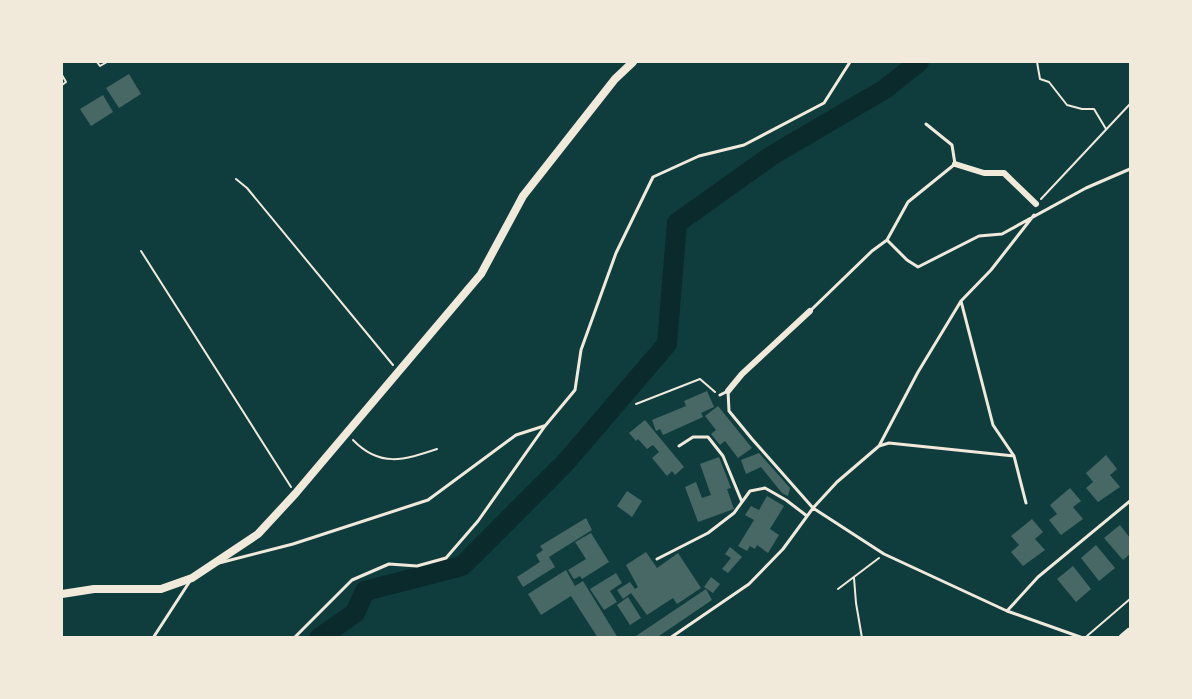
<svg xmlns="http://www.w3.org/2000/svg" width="1192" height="699" viewBox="0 0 1192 699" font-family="'DejaVu Sans',sans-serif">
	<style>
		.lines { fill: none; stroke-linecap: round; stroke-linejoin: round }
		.river { stroke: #0a2a2b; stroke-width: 20 }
		.building { fill: #486865 }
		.path { stroke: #f1e9da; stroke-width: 2 }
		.service { stroke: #f1e9da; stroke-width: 3 }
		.minor { stroke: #f1e9da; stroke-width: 6 }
		.tertiary { stroke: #f1e9da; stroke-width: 8 }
		.secondary { stroke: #f1e9da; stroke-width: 9 }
	</style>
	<rect width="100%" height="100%" fill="#0f3d3e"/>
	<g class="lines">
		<path class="river" d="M319,638L355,613L365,591L462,566L566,462L667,344L677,223L771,156L885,89L919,62"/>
	</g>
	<path class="building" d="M129,74L141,94L119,108L106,88Z
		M103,95L113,112L91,126L80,109Z
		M707,391L714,407L701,413L703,417L663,435L660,429L656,431L652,420L686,406L684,401Z
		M718,406L752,448L738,458L725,441L720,445L711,434L716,430L705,416Z
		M645,420L684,467L675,475L672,471L667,476L652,458L659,452L653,445L647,449L638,439L636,441L629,433Z
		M759,453L790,488L788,496L782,493L761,467L746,474L741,460Z
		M1106,455L1117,469L1110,475L1120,487L1098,502L1086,488L1093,482L1086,473Z
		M719,457L731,488L727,489L734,509L698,522L685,487L696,482L702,498L711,495L700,464Z
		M1070,488L1081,501L1073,507L1083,519L1061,535L1049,520L1057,514L1050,505Z
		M627,491L642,501L632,517L617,506Z
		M767,496L784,506L770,529L779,535L768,553L757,545L755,549L750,546L747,551L738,546L754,520L745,515L751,506L759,510Z
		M586,518L592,530L549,557L555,567L523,587L517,577L540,562L536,555L543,550L540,546Z
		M1032,519L1043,532L1035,539L1045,550L1023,566L1011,552L1019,545L1011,536Z
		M1120,525L1130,538V554L1123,560L1104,538Z
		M591,533L609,562L582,579L580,576L574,579L568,570L586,559L575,542Z
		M1096,545L1115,568L1099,581L1081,558Z
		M730,547L742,557L728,573L722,569L731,558L725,554Z
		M646,552L657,568L678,553L701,588L677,604L673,598L647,615L631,593L623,599L617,590L630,582L635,589L638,587L626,565Z
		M1073,566L1091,589L1076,602L1057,579Z
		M566,570L575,586L583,581L618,638H598L571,596L541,615L528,594Z
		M616,573L622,583L610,591L617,602L604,610L590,589Z
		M711,577L720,584L713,593L704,587Z
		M706,589L712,600L656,638H633Z
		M628,597L641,618L630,625L617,605Z"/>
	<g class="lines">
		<path class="path" d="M97,62L100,66L107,62
			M1037,62L1040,79L1049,82L1067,105L1082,109H1094L1106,129
			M62,75L66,82L62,85
			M236,179L247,188L393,365
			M1041,199L1130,104
			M141,251L291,487
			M636,404L700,379L715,392
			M353,440C380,468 404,460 437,449
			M854,578L856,603L862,638
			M838,589L879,558
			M1087,636L1130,599"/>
		<path class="service" d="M887,240L907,260L918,267L979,236L1002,234L1086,188L1130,169
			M961,301L993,425L1014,456L1026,503
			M811,310L872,251L887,240L908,202L955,164L952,145L926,124
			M720,395L728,391L729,411L752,439L813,508L884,554L1007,611L1083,638
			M679,446L693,437H708L723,456L742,502
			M879,446L889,443L1014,456
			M657,559L708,533L734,513L750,491L765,488L786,500L807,516
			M219,563L293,544L428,500L516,435L544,426
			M1007,611L1038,577L1130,501
			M153,638L190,581
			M294,638L352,580L389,564L417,566L446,558L478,521L545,426L575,390L581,350L616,253L653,177L699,156L744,145L824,103L850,62
			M670,638L749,584L783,549L813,508L837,482L879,446L918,372L961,301L991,270L1034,215"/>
		<path class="minor" d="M955,164L984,173H1004L1036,204
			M728,391L742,374L810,311"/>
		<path class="tertiary" d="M62,594L94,589H161L192,578L258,534L295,494L481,274L523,196L615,79L633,62"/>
		<path class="secondary" d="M1123,638L1130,632"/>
	</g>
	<rect width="1192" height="699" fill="none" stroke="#f1e9da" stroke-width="126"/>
</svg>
